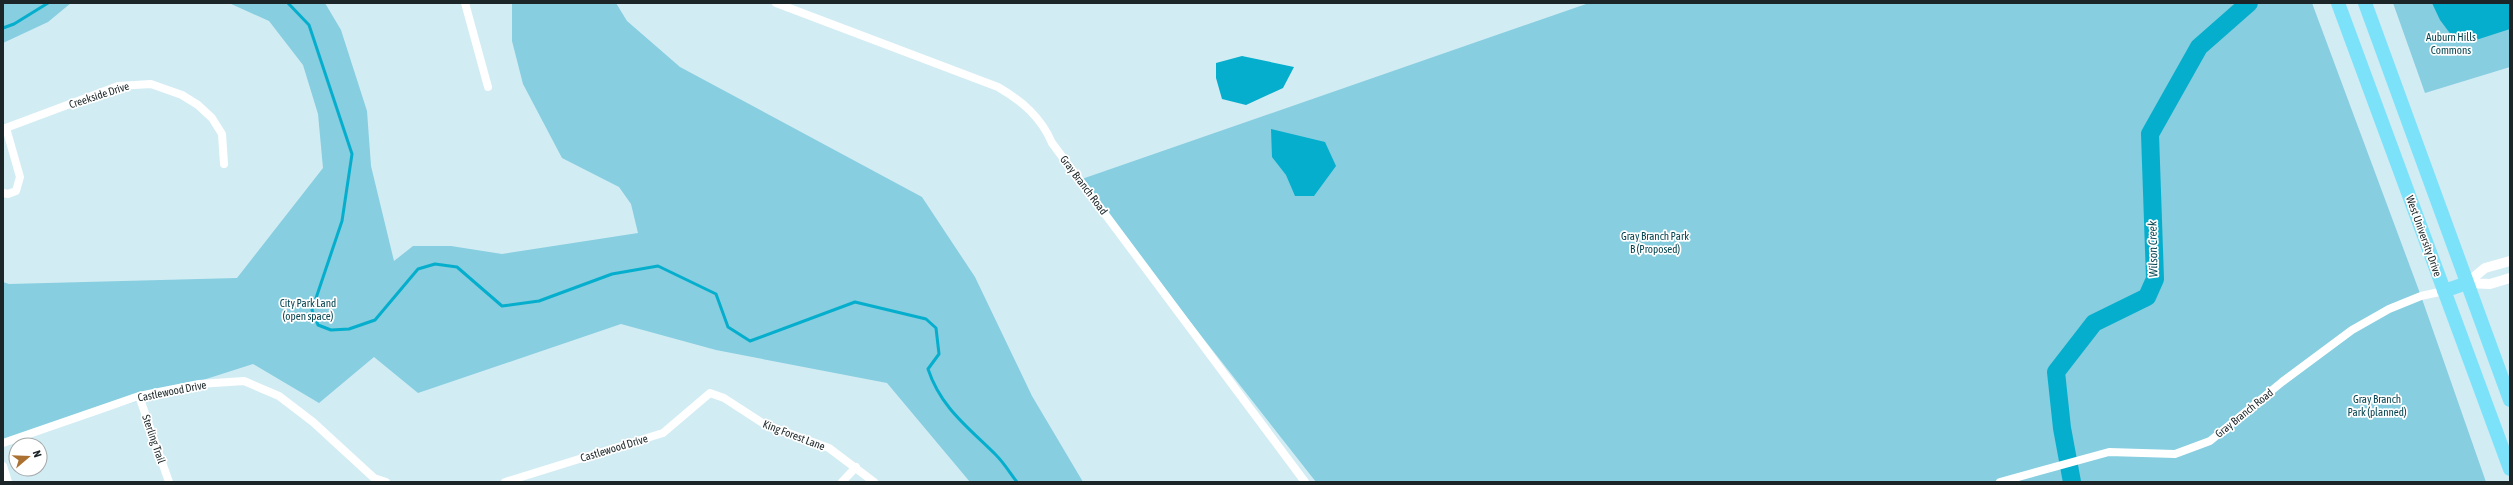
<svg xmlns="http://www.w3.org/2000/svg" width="2513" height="485" viewBox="0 0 2513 485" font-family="'Asap Condensed',sans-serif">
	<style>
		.green { fill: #86cee0 }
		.water { fill: #05aecc }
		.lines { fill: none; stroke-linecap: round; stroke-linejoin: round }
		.stream { stroke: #05aecc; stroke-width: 3 }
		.river { stroke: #05aecc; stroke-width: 18 }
		.minor { stroke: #fff; stroke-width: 8 }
		.tertiary { stroke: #fff; stroke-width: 10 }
		.trunk { stroke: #7ce2fa; stroke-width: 14 }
		.labels { text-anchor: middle; stroke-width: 3.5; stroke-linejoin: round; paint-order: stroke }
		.park-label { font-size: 11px; fill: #064551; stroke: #fff }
		.street-label { font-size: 11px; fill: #1c2629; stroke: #fff }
		.water-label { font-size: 12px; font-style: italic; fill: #094653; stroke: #fff }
	</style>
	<rect width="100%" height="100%" fill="#d2ecf4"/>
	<path class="green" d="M3,3H71L48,22L3,43Z
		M229,3H325L341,30L367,111L371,166L394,261L413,246H451L502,254L638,233L631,204L619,187L562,158L523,84L512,41V3H616L627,21L680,67L922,197L975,277L1032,396L1083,482H970L887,383L716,350L621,324L418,393L374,357L319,403L253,364L3,444V282L9,284L237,278L323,168L318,114L303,65L269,21Z
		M1589,3H2312L2421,296L2486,482H1316L1079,180Z
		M2393,3H2510V67L2425,93Z"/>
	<path class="water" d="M2432,3H2510V29L2476,40L2452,36L2440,20Z
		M1242,56L1294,67L1283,88L1246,105L1222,99L1216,78V63Z
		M1271,129L1325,142L1336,166L1314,196H1295L1286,175L1272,157Z"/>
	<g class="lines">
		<path class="stream" d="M288,3L309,25L352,154L342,221L312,310L318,325L331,330L349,329L375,320L418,269L435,264L457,267L502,306L539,301L612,274L658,266L716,294L728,327L750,341L855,302L926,319L936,328L939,354L928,369C941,408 968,427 996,455C1004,463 1010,473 1017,482
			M3,28L14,24L48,3"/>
		<path class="river" d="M2072,482L2062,428L2056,372L2094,323L2147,297L2155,279L2150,134L2199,47L2249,3"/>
		<path class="minor" d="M465,3L488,87
			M776,3L998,87C1022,101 1041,117 1052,143L1305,482
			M3,129L118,86L151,84L182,95L198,105L212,118L222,134L224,164
			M3,193L8,194L16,191L20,177L6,128
			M139,396L169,482
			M3,443L139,396L199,384L244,381L279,396L313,422L374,478L386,482
			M3,466L8,482
			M505,482L663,433L710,393L724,398L764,424L829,448L874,482
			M842,482L856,467
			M2000,482L2109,452L2175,454L2210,441L2282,382L2352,330L2389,309L2421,296L2444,291"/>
		<path class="tertiary" d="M2467,283L2485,268L2510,261
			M2467,283L2490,284L2510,278"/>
		<path class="trunk" d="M2338,3L2510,469
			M2365,3L2510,400
			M2444,291L2467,283"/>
	</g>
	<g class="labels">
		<g class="park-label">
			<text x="2451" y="41">Auburn Hills<tspan x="2451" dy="13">Commons</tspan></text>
			<text x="1655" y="240">Gray Branch Park<tspan x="1655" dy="13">B (Proposed)</tspan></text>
			<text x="308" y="307">City Park Land<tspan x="308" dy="13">(open space)</tspan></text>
			<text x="2377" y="403">Gray Branch<tspan x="2377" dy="13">Park (planned)</tspan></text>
		</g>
		<g class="street-label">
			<text transform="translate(99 95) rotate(-18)" y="4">Creekside Drive</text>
			<text transform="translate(1084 185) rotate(53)" y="4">Gray Branch Road</text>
			<text transform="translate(2424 236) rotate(70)" y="4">West University Drive</text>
			<text transform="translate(172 391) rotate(-11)" y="4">Castlewood Drive</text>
			<text transform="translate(2244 413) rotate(-39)" y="4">Gray Branch Road</text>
			<text transform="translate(794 435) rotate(21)" y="4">King Forest Lane</text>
			<text transform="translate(154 439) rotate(71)" y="4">Sterling Trail</text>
			<text transform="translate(614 448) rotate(-17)" y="4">Castlewood Drive</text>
		</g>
		<g class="water-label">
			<text transform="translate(2153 249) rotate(-91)" y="4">Wilson Creek</text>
		</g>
	</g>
	<rect width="2513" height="485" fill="none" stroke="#1c2629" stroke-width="8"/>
	<g transform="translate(28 457) rotate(71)"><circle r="19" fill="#ffffff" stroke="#a4a8a9"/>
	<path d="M0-3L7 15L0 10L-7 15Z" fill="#ab7131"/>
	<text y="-6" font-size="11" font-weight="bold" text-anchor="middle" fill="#1c2629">N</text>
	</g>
</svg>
